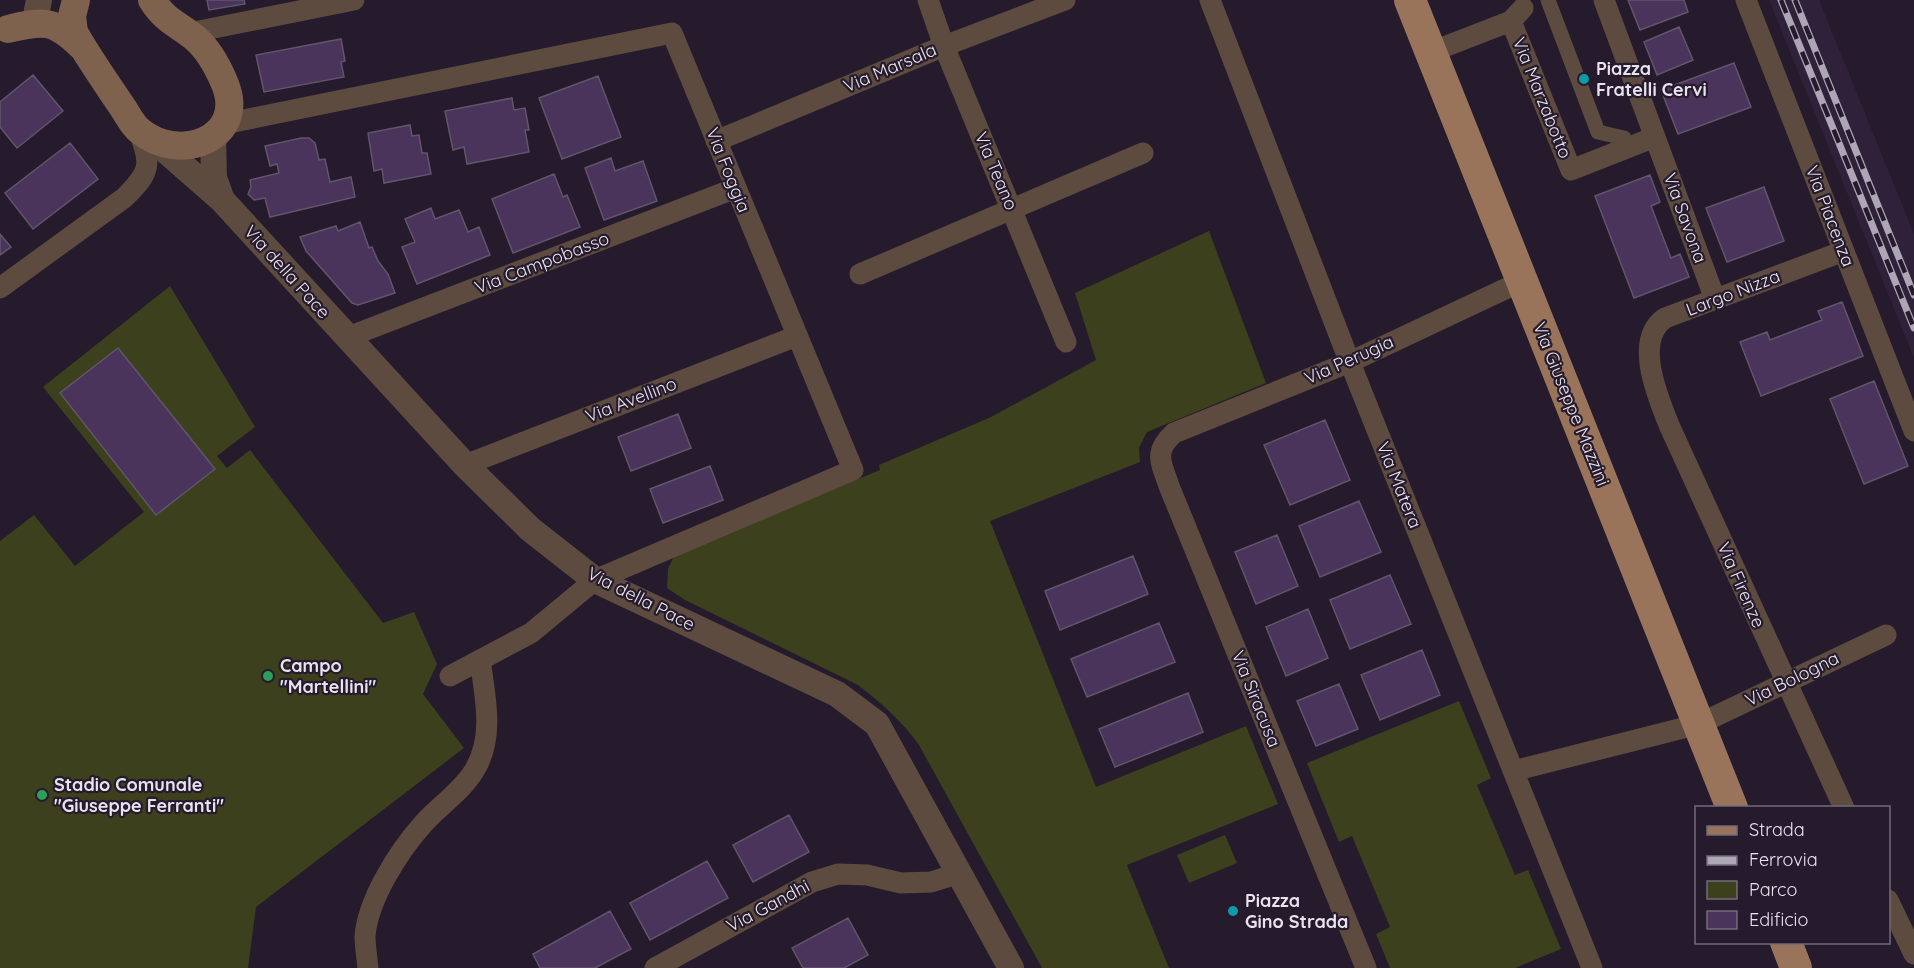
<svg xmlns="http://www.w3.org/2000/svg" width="1914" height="968" viewBox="0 0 1914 968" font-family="Quicksand,sans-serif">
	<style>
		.built { fill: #2f2139 }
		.green { fill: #3c401d }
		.building { fill: #4a345b; stroke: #60556a; stroke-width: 1.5 }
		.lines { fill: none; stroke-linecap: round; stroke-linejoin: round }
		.pedestrian { stroke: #5c4b3e; stroke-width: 15 }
		.minor { stroke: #5c4b3e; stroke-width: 21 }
		.tertiary { stroke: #5c4b3e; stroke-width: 26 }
		.secondary { stroke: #7e624e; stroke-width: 28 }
		.primary { stroke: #99745a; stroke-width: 32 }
		.rail-casing { stroke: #ada6b4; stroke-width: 7 }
		.rail { stroke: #251b2d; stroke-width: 4.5; stroke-dasharray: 14; stroke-linecap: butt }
		.culture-dot { fill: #0f9aa8; stroke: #251b2d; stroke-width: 2 }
		.leisure-dot { fill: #2e9e5b; stroke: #251b2d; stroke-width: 2 }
		.labels { text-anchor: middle; stroke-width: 4.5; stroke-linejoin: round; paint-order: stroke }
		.street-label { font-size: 18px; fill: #e9e3ef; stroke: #251b2d }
		.poi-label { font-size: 18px; font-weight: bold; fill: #e9e3ef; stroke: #251b2d; text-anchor: start }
	</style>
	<rect width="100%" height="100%" fill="#251b2d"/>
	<path class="built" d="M1769,0H1819L1914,234V358Z"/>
	<path class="green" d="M1209,231L1266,383L1147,432L1139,448L1140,462L990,521L1096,787L1246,726L1278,804L1127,865L1169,968H1042L919,745C902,721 881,703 858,685L685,600L667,588L668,569L675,554L880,470L879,465L991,417L1096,360L1075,293Z
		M170,286L255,427L217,456L227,468L250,450L383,623L414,612L437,664L423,694L464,748L256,907L248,968H0V541L34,515L75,566L144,512L43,387Z
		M1459,701L1491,778L1477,785L1515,875L1528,870L1561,949L1515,968H1390L1376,934L1390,927L1352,836L1339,842L1307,763Z
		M1225,835L1237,863L1189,883L1177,855Z"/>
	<path class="building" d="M207,0H244L245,4L209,10Z
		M1628,0H1684L1688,12L1640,30Z
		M1679,27L1693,60L1657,75L1644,42Z
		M341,39L345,61L341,62L344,77L264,92L256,55Z
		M1734,63L1751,107L1678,134L1661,90Z
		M33,75L63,111L17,148L0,127V102Z
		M598,76L621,137L562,159L539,98Z
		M512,98L514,110L525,108L529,130H525L529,152L467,164L464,147L453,150L445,111Z
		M410,125L412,136L419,135L422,153H427L431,174L384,183L382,169L374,171L368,133Z
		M301,138H309L315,143L319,160L325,159L330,182L351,177L355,197L270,217L265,198L254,200L248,194L251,187L250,180L279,173L277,164L270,166L265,146Z
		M70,143L98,179L33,229L5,193Z
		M611,158L615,171L643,161L657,201L604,220L585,168Z
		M554,174L563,197L567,195L580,227L513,253L492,199Z
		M1650,175L1660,202L1651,206L1671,258L1680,254L1689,277L1634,298L1595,196Z
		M1764,187L1784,241L1727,262L1706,208Z
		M431,208L435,219L459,210L468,232L479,227L490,255L417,284L402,247L415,242L405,219Z
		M360,222L369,248L372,247L378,261L388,274L395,293L358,305L352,303L306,251L300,237L336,226L338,231Z
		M0,234L11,247L0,255Z
		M1842,302L1863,356L1761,396L1740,342L1767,332L1770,340L1822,320L1818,311Z
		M118,348L215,469L156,515L60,393Z
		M1874,381L1908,466L1864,484L1830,399Z
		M678,414L691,448L631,471L618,437Z
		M1325,420L1350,480L1290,505L1264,445Z
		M710,466L723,500L663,523L650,489Z
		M1359,501L1381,552L1320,577L1299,526Z
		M1277,535L1298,586L1256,604L1235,552Z
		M1133,556L1148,594L1060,630L1045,591Z
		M1390,575L1411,624L1350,649L1330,600Z
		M1308,609L1328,658L1286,676L1266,627Z
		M1159,623L1175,662L1087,697L1071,659Z
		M1422,650L1440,695L1380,720L1361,675Z
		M1339,684L1358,729L1316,746L1297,701Z
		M1188,693L1203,732L1115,767L1099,729Z
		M789,815L809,852L753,882L733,845Z
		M707,861L728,898L650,940L630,903Z
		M610,911L631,949L595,968H540L533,954Z
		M848,918L868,955L844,968H803L792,948Z"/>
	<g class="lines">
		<path class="pedestrian" d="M1548,0L1598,132L1624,138L1627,148"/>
		<path class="minor" d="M928,0L944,46L1066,342
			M1210,0L1345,350L1592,968
			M1604,0L1715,299
			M1746,0L1914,431
			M1511,21L1571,170L1655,137
			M189,33L354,0
			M1431,52L1511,21L1523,8
			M224,124L672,33L853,470L595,580L531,633L450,676
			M716,141L944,46L1065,0
			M1844,251L1665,318C1633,340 1658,397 1669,425L1844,808
			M860,274L1143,153
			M0,288L124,198C151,172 152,164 138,129
			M348,337L736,188
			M465,465L797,336
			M1513,771L1699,724L1886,635
			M1888,900L1914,954
			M368,968C367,958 365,946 365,936C368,899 399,851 423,824C439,806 461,792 474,771C495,738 485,696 480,660
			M655,968L812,882L838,874L867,875L901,883L931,882L960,873
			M1366,968L1169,486C1161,462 1153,452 1174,433L1350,362L1522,281"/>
		<path class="tertiary" d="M37,10L39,0
			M213,135L214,178L222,200
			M158,144L222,200L465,465L530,529L595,580L837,694L877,724L1011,968"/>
		<path class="secondary" d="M76,0L72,16L74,32C88,57 105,81 121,105C127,113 132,125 140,131C180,164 247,138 225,84C218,67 209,50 195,38C178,24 165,21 152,0
			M8,29C45,20 54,20 81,46"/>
		<path class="primary" d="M1410,0L1732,808
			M1786,942L1796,968"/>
		<g class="rail-casing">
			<path id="rail" d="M1781,0L1914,328
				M1795,0L1914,295"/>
		</g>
		<use href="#rail" class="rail"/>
	</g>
	<g class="culture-dot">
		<circle cx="1584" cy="79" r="6"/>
		<circle cx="1233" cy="911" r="6"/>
	</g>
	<g class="leisure-dot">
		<circle cx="268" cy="676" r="6"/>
		<circle cx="42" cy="795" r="6"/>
	</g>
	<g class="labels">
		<g class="street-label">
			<text transform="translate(890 68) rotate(-23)" y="6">Via Marsala</text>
			<text transform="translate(1542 98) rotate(68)" y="6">Via Marzabotto</text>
			<text transform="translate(728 170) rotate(68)" y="6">Via Foggia</text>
			<text transform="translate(996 171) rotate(67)" y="6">Via Teano</text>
			<text transform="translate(1830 216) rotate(69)" y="6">Via Piacenza</text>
			<text transform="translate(1685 218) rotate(70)" y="6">Via Savona</text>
			<text transform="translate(542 263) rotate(-21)" y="6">Via Campobasso</text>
			<text transform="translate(287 272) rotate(48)" y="6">Via della Pace</text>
			<text transform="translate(1733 293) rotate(-21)" y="6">Largo Nizza</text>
			<text transform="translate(1349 360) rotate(-24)" y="6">Via Perugia</text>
			<text transform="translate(631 400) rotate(-21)" y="6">Via Avellino</text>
			<text transform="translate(1571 404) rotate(68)" y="6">Via Giuseppe Mazzini</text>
			<text transform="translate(1399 485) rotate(68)" y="6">Via Matera</text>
			<text transform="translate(1741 585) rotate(66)" y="6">Via Firenze</text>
			<text transform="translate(641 599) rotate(27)" y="6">Via della Pace</text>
			<text transform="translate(1792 679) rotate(-26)" y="6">Via Bologna</text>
			<text transform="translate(1256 699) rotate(68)" y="6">Via Siracusa</text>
			<text transform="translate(768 906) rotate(-28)" y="6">Via Gandhi</text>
		</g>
		<g class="poi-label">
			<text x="1596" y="75">Piazza<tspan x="1596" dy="21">Fratelli Cervi</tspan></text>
			<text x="280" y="672">Campo<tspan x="280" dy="21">"Martellini"</tspan></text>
			<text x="54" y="791">Stadio Comunale<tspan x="54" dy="21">"Giuseppe Ferranti"</tspan></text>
			<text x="1245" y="907">Piazza<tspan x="1245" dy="21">Gino Strada</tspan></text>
		</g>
	</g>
	<rect x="1695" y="806" width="195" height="138" fill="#251b2d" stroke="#736b7b" stroke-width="1.5"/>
	<rect x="1707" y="826" width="30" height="9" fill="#99745a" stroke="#736b7b" stroke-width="1.5"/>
	<text x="1749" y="836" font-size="18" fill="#e9e3ef">Strada</text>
	<rect x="1707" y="856" width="30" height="9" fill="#ada6b4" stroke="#736b7b" stroke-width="1.5"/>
	<text x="1749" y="866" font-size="18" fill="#e9e3ef">Ferrovia</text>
	<rect x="1707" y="881" width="30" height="18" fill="#3c401d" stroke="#736b7b" stroke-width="1.5"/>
	<text x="1749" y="896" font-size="18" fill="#e9e3ef">Parco</text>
	<rect x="1707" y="911" width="30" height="18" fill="#4a345b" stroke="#736b7b" stroke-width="1.5"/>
	<text x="1749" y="926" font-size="18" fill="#e9e3ef">Edificio</text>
</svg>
